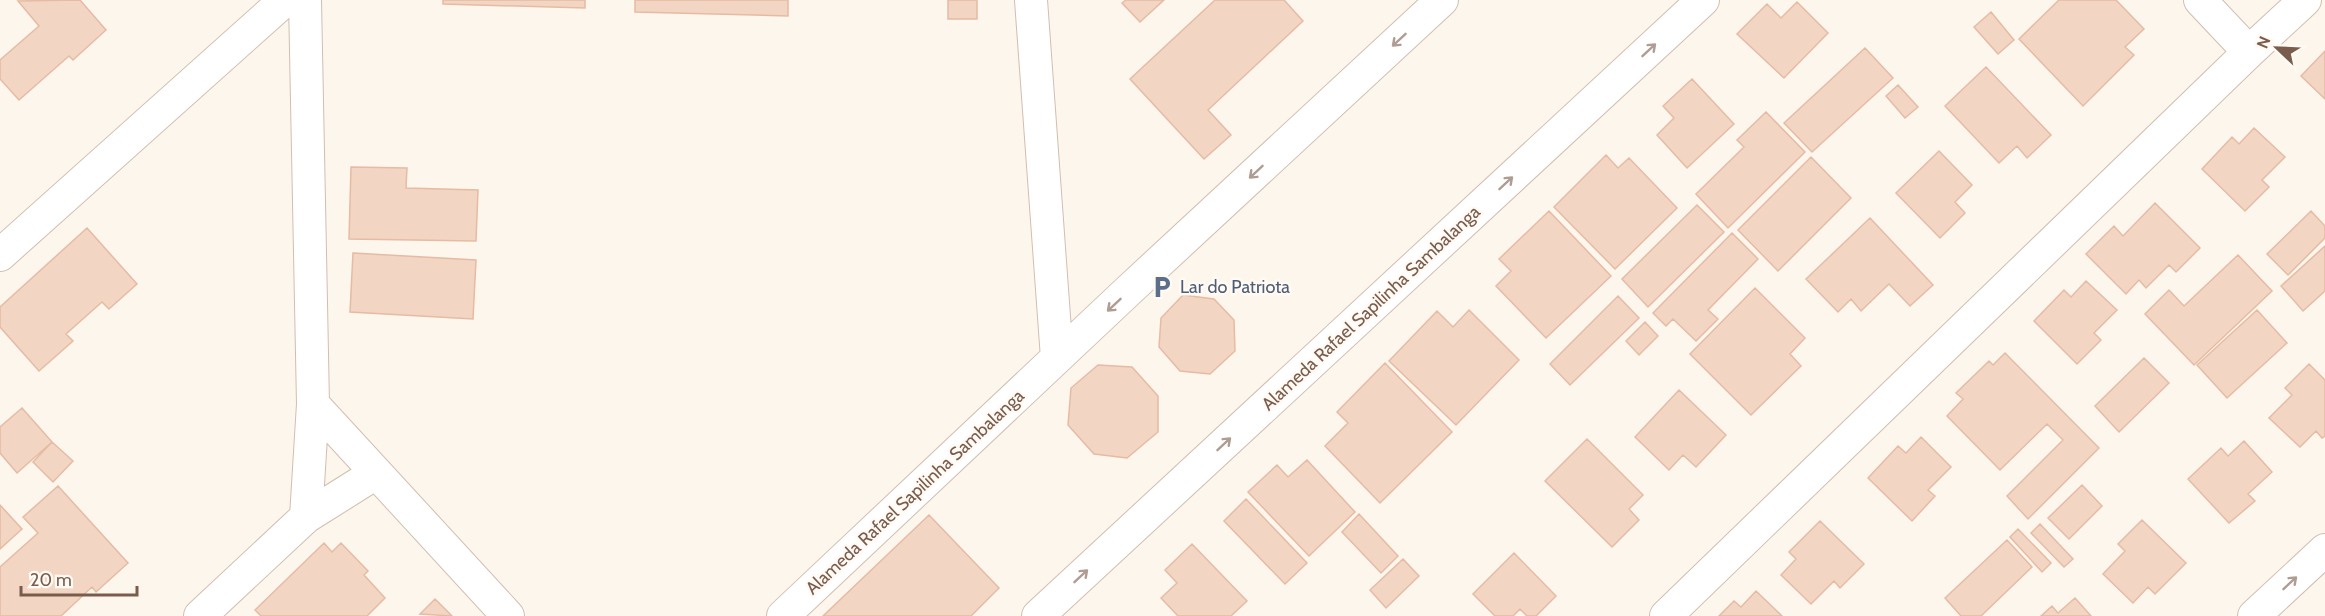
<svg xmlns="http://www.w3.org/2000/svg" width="2325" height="616" viewBox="0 0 2325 616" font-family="Cabin,sans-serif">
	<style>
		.building { fill: #f3d5c3; stroke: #e6bba3; stroke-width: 1.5 }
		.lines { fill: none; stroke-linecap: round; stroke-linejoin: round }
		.minor-casing { stroke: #d1beb0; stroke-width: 34 }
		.minor { stroke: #fff; stroke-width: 32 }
		.oneway { stroke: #af9d94 }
		.labels { text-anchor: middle; stroke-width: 5; stroke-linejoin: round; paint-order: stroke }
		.service-label { font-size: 18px; fill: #4e5e75; stroke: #fffaf3; text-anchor: start }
		.street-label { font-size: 18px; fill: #7a5c4d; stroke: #fffaf3 }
	</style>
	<rect width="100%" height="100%" fill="#fdf6ec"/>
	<path class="building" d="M80,0L106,30L73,60L69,56L19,100L0,79V60L39,26L18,1Z
		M443,0H585V8L443,4Z
		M635,0H788V16L635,12Z
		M948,0H977V19H948Z
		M1126,0H1164L1140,22L1122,3Z
		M1215,0H1284L1303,21L1208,110L1231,135L1204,159L1130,79Z
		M2059,0H2116L2144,29L2125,47L2134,55L2083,106L2019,39Z
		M1797,2L1828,33L1784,78L1737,34L1767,4L1781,18Z
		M1991,12L2014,40L1998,54L1974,27Z
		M1865,48L1893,78L1812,152L1784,123Z
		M2325,51V99L2301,76Z
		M1986,67L2051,135L2027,158L2017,146L1999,163L1945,106Z
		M1692,79L1734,124L1687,168L1657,135L1674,118L1663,106Z
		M1898,85L1918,107L1905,118L1886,96Z
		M1766,112L1805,152L1728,228L1696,194L1744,147L1737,140Z
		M2254,128L2285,157L2262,180L2269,187L2245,211L2202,169L2232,137L2239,144Z
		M1939,151L1972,185L1955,202L1965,213L1940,238L1896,193Z
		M1606,155L1618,168L1629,158L1677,208L1615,269L1554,207Z
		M1811,157L1851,198L1778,271L1738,230Z
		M351,167L407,168L406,188L478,190L476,241L349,239Z
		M2155,203L2200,248L2176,272L2169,265L2146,288L2139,280L2126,294L2086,254L2114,226L2123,236Z
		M1697,205L1724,232L1648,307L1622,279Z
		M1549,211L1611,276L1546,338L1496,286L1511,271L1499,259Z
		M2311,211L2325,226V238L2288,275L2267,254Z
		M1870,218L1933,285L1910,306L1889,284L1861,311L1851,299L1838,312L1806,279Z
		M87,228L137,284L109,309L102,302L66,334L73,341L39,371L0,327V307Z
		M1732,233L1758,259L1708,310L1718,319L1696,341L1673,319L1666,326L1653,313Z
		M2325,246V291L2303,311L2281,286Z
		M353,253L476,260L473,319L350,312Z
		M2238,255L2272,291L2194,365L2145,314L2169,290L2184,306Z
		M2086,281L2117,310L2094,333L2101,340L2077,364L2034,321L2064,290L2071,297Z
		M1755,288L1805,338L1790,354L1801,366L1751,415L1690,354Z
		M1183,295L1214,299L1234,320L1235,351L1210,374L1180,371L1159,347L1161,318Z
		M1618,296L1639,318L1570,385L1550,364Z
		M1469,310L1519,360L1456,425L1389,361L1437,311L1453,327Z
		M2257,310L2287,343L2227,398L2197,365Z
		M1645,322L1658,336L1639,355L1626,341Z
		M2005,353L2099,448L2028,519L2007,496L2063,440L2047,424L2000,470L1947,416L1963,399L1956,393L1989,361L1993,365Z
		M2144,358L2169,383L2119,432L2095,406Z
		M1385,363L1452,432L1380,503L1325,446L1348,423L1337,412Z
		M2309,364L2325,380V436L2322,438L2316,431L2300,447L2269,418L2292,395L2285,388Z
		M1098,365L1132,367L1158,396V432L1127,458L1094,454L1068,425L1071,388Z
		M1679,390L1726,435L1696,467L1683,455L1669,470L1635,437Z
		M22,408L52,442L17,473L0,453V427Z
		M1921,437L1951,467L1928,490L1935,496L1912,521L1868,478L1898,446L1906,453Z
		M1587,439L1643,495L1629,509L1639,520L1612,547L1545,481Z
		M2244,441L2272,472L2248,494L2255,501L2229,523L2188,479L2221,448L2228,456Z
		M52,442L73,461L53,482L33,462Z
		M1307,460L1355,512L1309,556L1248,492L1277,465L1288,477Z
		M2082,485L2102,506L2069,539L2048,518Z
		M58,486L128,563L96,592L92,587L61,616H0V567L38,533L23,517Z
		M1246,499L1307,563L1285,584L1224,521Z
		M0,505L22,529L0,549Z
		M1359,514L1398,556L1381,573L1342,532Z
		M929,515L999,588L971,616H823Z
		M2142,520L2186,563L2155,594L2148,587L2133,603L2103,574L2125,551L2118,544Z
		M1820,521L1864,564L1840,588L1834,581L1811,604L1781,575L1796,559L1789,552Z
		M2040,524L2073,559L2064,567L2031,533Z
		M2018,529L2051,563L2042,572L2010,537Z
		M2007,540L2032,567L1981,616H1961L1945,598Z
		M324,543L332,552L341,543L368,571L364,575L385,598L367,616H261L255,610Z
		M1192,544L1247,601L1231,616H1178L1161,598L1177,583L1165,570Z
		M1514,553L1556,596L1536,616H1527L1520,609L1513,616H1495L1473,594Z
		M1403,559L1419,576L1386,608L1370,590Z
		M1756,591L1782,616H1719L1734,601L1741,607Z
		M2075,598L2091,616H2041L2052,606L2058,613Z
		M435,599L452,616L420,614Z"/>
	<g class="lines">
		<g class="minor-casing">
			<path id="minor" d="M305,0L313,404L306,517
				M1031,0L1057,358
				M2200,0L2249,52
				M0,255L285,0
				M313,404L508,616
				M200,616L306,517L376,473
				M783,616L1128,291L1442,0
				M1038,616L1703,0
				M1666,616L2249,52L2305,0
				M2254,616L2325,550"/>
		</g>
		<use href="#minor" class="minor"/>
	</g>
	<defs><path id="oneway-shaft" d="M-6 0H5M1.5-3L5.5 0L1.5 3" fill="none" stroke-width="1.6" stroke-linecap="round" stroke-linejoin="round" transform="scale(1.5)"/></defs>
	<g class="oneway">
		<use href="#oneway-shaft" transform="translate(1399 40) rotate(137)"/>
		<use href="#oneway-shaft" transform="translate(1649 50) rotate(-43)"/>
		<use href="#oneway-shaft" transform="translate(1256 172) rotate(137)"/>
		<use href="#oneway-shaft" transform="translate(1506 183) rotate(-43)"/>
		<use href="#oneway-shaft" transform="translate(1114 305) rotate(137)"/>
		<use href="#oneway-shaft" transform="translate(1224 444) rotate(-43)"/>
		<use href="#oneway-shaft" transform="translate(1081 576) rotate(-43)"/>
		<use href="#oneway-shaft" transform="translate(2290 583) rotate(-43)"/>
	</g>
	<defs>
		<g id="parking-bare" transform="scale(1.8)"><path d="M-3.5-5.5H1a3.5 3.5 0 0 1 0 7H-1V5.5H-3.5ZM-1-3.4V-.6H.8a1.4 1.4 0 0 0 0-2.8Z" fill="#5c6f8a" stroke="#fffaf3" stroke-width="2.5" paint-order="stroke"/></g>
	</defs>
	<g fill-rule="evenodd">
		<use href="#parking-bare" x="1162" y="287"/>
	</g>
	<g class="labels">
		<g class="service-label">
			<text x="1180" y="293">Lar do Patriota</text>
		</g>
		<g class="street-label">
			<text transform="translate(1371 308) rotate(-43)" y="6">Alameda Rafael Sapilinha Sambalanga</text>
			<text transform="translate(915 492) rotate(-43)" y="6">Alameda Rafael Sapilinha Sambalanga</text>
		</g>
	</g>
	<g transform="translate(2277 48) rotate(293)" stroke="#fffaf3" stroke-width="4.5" paint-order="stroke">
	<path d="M0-4.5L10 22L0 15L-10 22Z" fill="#7a5c4d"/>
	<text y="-9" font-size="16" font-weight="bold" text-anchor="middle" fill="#7a5c4d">N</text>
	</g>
	<path d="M21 586v9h116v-9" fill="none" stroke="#7a5c4d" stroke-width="3"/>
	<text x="30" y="586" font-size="18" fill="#7a5c4d" stroke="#fffaf3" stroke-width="4.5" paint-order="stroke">20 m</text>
</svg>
